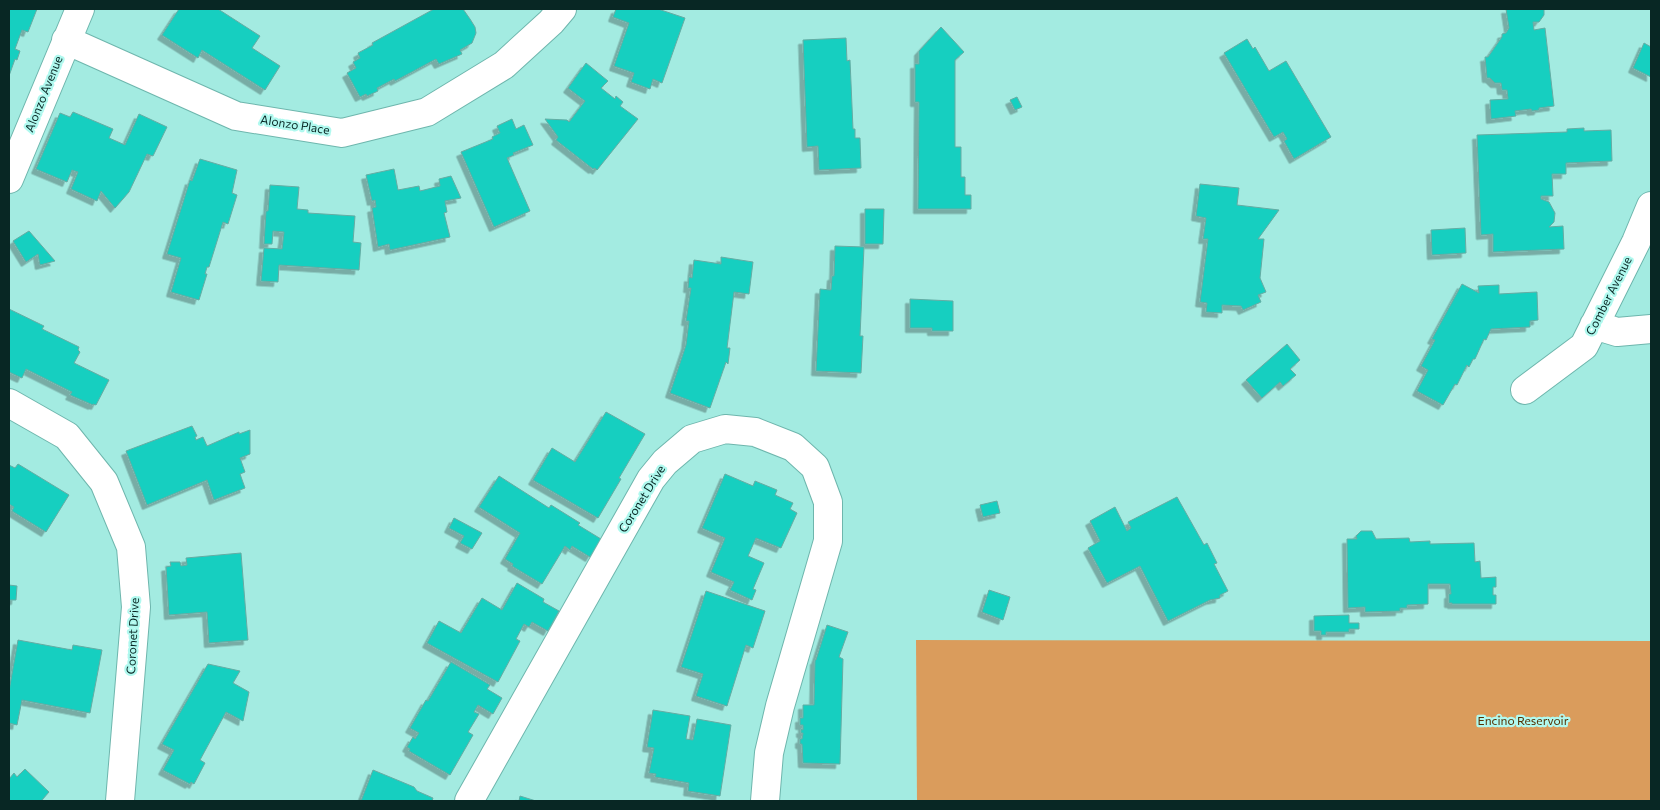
<svg xmlns="http://www.w3.org/2000/svg" width="1660" height="810" viewBox="0 0 1660 810" font-family="Commissioner,sans-serif">
	<style>
		.green { fill: #da9c5c }
		.building { fill: #17cfc0; stroke: #65aca3; filter: url(#shadow) }
		.lines { fill: none; stroke-linecap: round; stroke-linejoin: round }
		.minor-casing { stroke: #6eb6ad; stroke-width: 30 }
		.minor { stroke: #fff; stroke-width: 28 }
		.labels { text-anchor: middle; stroke-width: 4.5; stroke-linejoin: round; paint-order: stroke }
		.street-label { font-size: 12px; fill: #082724; stroke: #b0f9ef }
		.park-label { font-size: 12px; fill: #542f00; stroke: #b0f9ef }
	</style>
	<defs>
		<filter id="shadow"><feDropShadow dx="-4.5" dy="4.5" stdDeviation="0" flood-color="#0004"/></filter>
	</defs>
	<rect width="100%" height="100%" fill="#a3ebe1"/>
	<path class="green" d="M916,640L1651,641V801H917Z"/>
	<path class="building" d="M9,9H37L28,32L22,30L15,49L20,51L17,60L15,59L9,76Z
		M179,9H218L260,36L252,48L280,66L265,90L202,50L198,58L162,35Z
		M434,9H463L470,19L475,27L476,33L472,43L460,50L462,54L439,64L436,59L395,81L394,79L377,88L378,91L367,96L366,94L360,97L347,73L356,68L353,62L360,58L358,53L373,45L372,43Z
		M616,9H658L685,18L662,83L653,79L650,89L631,82L634,73L614,66L629,23L613,17Z
		M1506,9H1544V15L1539,22H1533L1534,30L1545,28L1554,106L1539,108V110L1532,111L1531,109L1515,111L1516,116L1491,119L1490,100L1508,99L1507,90H1502L1501,83H1495L1490,78H1487L1485,57H1488L1502,37V34L1506,33L1509,28Z
		M941,27L964,52L955,60V147H961V177H965V195H971V209H918L919,102H915V64H919V51Z
		M846,38L847,61L850,60L853,129H855V138H860L861,168L819,170L818,146L807,147L803,40Z
		M1247,39L1253,49L1255,47L1269,71L1286,61L1331,137L1294,159L1284,141L1287,139L1283,132L1274,137L1224,53Z
		M1644,43L1651,47V77L1633,68Z
		M586,63L608,81L601,88L615,99L616,96L623,102L620,106L638,119L597,170L595,168L593,169L556,140L558,137L545,119L567,120L569,122L585,101L568,88Z
		M1017,97L1022,107L1015,110L1010,100Z
		M73,112L113,129L109,138L125,145L139,114L167,127L153,156L147,154L129,192L115,208L101,191L97,201L71,189L78,172L72,170L67,182L36,169L60,113L70,117Z
		M512,119L516,129L524,125L533,145L513,153L514,155L507,158L530,211L494,227L461,152L493,139L492,137L500,133L497,126Z
		M1584,128V131L1611,130L1612,161L1566,163V174H1552L1553,196H1541V199L1549,202L1555,213L1554,222L1549,227L1563,226L1564,249L1493,252V234L1481,235L1477,135L1567,132V129Z
		M200,159L237,170L232,193L237,195L228,224L223,222L209,267H207L205,274H207L199,300L171,292L181,258L167,254L190,180L192,181Z
		M394,169L398,190L419,186L420,191L440,186L439,179L451,176L461,198L445,201L447,212L444,213L450,237L390,250L389,244L378,247L372,208L376,207L375,200L372,201L366,175Z
		M1200,184L1239,188L1237,205L1279,210L1258,239H1264L1260,278L1266,292L1258,295L1261,302L1243,310L1241,306L1222,305V313L1206,312L1207,303L1200,302L1208,239H1203L1206,218L1196,216Z
		M270,185L299,187L297,209L308,210V213L355,216L353,242L361,243L359,270L279,265L278,282L261,281L264,248L282,249L284,232L273,231L272,244H264L266,211H268Z
		M865,209H884L883,244H865Z
		M1465,228L1466,253L1432,255L1431,230Z
		M29,231L55,261L40,265L38,254L26,262L13,241Z
		M835,246L864,247L860,336H863L861,373L816,371L820,289L831,290L832,276H834Z
		M721,257L753,262L749,294L734,292L727,348H730L728,364L726,362L710,408L670,393L686,345L689,321H686L691,288H688L689,277L692,278L694,260L721,264Z
		M1462,284L1479,293L1478,286L1499,285V294L1537,292L1538,320L1530,321V327L1491,329L1486,340L1484,339L1475,359H1473L1469,367L1467,365L1457,385L1455,384L1443,405L1417,391L1428,370L1421,366L1435,340L1432,339Z
		M910,299L953,301V331H932V328H910Z
		M9,309L44,326L42,329L79,347L78,350L80,352L74,363L109,380L96,405L93,404V405L70,395L72,392L26,369L22,378L9,372Z
		M1287,344L1300,360L1290,369L1296,375L1283,386L1280,382L1262,398L1246,380Z
		M606,412L645,434L619,478L621,479L598,518L533,480L552,448L575,462Z
		M192,426L197,436L195,437L196,440L203,437L207,446L239,432V434L250,430V454L240,458L245,472L240,474L245,488L214,500L207,480L147,505L126,451Z
		M18,464L69,495L46,532L12,511L14,507L9,504V465L15,468Z
		M725,474L753,486L755,481L777,490L775,495L793,503L790,509L797,513L781,548L756,538L748,556L764,563L753,589L756,590L752,600L730,590L734,582L711,572L725,538L702,528Z
		M499,476L549,508L551,505L580,523L578,525L601,539L590,557L572,546L570,550L565,546L542,584L512,566L513,564L505,559L520,533L479,507Z
		M1177,497L1204,545L1207,543L1217,563L1214,564L1228,591L1220,595V598L1210,600L1168,621L1140,566L1107,583L1088,548L1100,541L1090,521L1115,507L1127,531L1131,528L1128,522Z
		M997,501L1000,513L983,517L980,505Z
		M454,518L482,533L472,549L460,543L464,536L449,528Z
		M1361,531H1372L1376,539L1409,538L1410,542L1430,541V544L1474,543L1475,562L1480,561L1481,578L1496,577V587H1493V595H1496V604H1452V603H1449V594H1451L1450,584H1428V604L1407,605V608H1400V611L1365,612V607L1348,608L1347,539H1357L1356,536Z
		M241,553L248,640L209,643L207,612L169,615L166,567L171,566L170,562H180L181,566L187,565L186,558Z
		M517,583L544,599L543,602L559,611L548,631L532,622L529,627L524,624L516,639L520,641L498,682L427,643L439,621L461,633L482,598L502,610Z
		M9,585L17,586L16,600H9Z
		M989,590L1010,597L1003,620L982,612Z
		M706,591L765,611L753,648L746,645L727,706L696,696L703,674L681,667Z
		M1349,615V623H1359V629H1349V632H1326V635H1321V631H1314V616Z
		M827,625L848,632L839,657L843,659L840,764L803,763L802,744H800V739H802L803,733H801V729L803,730V725H800V718H803V705H814L815,660H816Z
		M18,640L72,650L73,645L102,650L90,713L22,700L17,725L9,723V691Z
		M451,662L490,685L487,689L502,698L493,714L478,705L474,712L479,714L468,732L473,735L450,775L409,751L410,749L407,747L413,737L415,739L419,733L410,728L426,700L428,701Z
		M208,664L240,671L233,683L249,692L243,721L226,712L200,760L205,763L194,784L191,782L190,784L163,770L174,750L162,744Z
		M653,710L690,716L686,739L693,740L697,719L731,725L720,796L688,791L689,783L655,777L656,774L649,773L654,748L647,747Z
		M25,769L49,792L42,800L43,801H9V779L14,773L17,777Z
		M373,770L414,787L417,791L433,798L432,801H361Z
		M520,796L536,801H519Z"/>
	<g class="lines">
		<g class="minor-casing">
			<path id="minor" d="M66,40L236,116L342,133L427,112L504,65L551,22L562,9
				M9,179L80,9
				M1594,325L1617,332L1651,329
				M1525,390L1584,346L1636,242L1651,206
				M9,403L67,436L104,482L131,547L136,607L120,801
				M469,801L651,479L665,462L692,439L725,429L755,432L793,447L815,467L828,502V541L780,706L769,753L765,801"/>
		</g>
		<use href="#minor" class="minor"/>
	</g>
	<g class="labels">
		<g class="street-label">
			<text transform="translate(44 94) rotate(-68)" y="4">Alonzo Avenue</text>
			<text transform="translate(295 125) rotate(9)" y="4">Alonzo Place</text>
			<text transform="translate(1609 296) rotate(-63)" y="4">Comber Avenue</text>
			<text transform="translate(642 499) rotate(-58)" y="4">Coronet Drive</text>
			<text transform="translate(133 636) rotate(-87)" y="4">Coronet Drive</text>
		</g>
		<g class="park-label">
			<text x="1523" y="725">Encino Reservoir</text>
		</g>
	</g>
	<rect width="1660" height="810" fill="none" stroke="#082724" stroke-width="20"/>
</svg>
